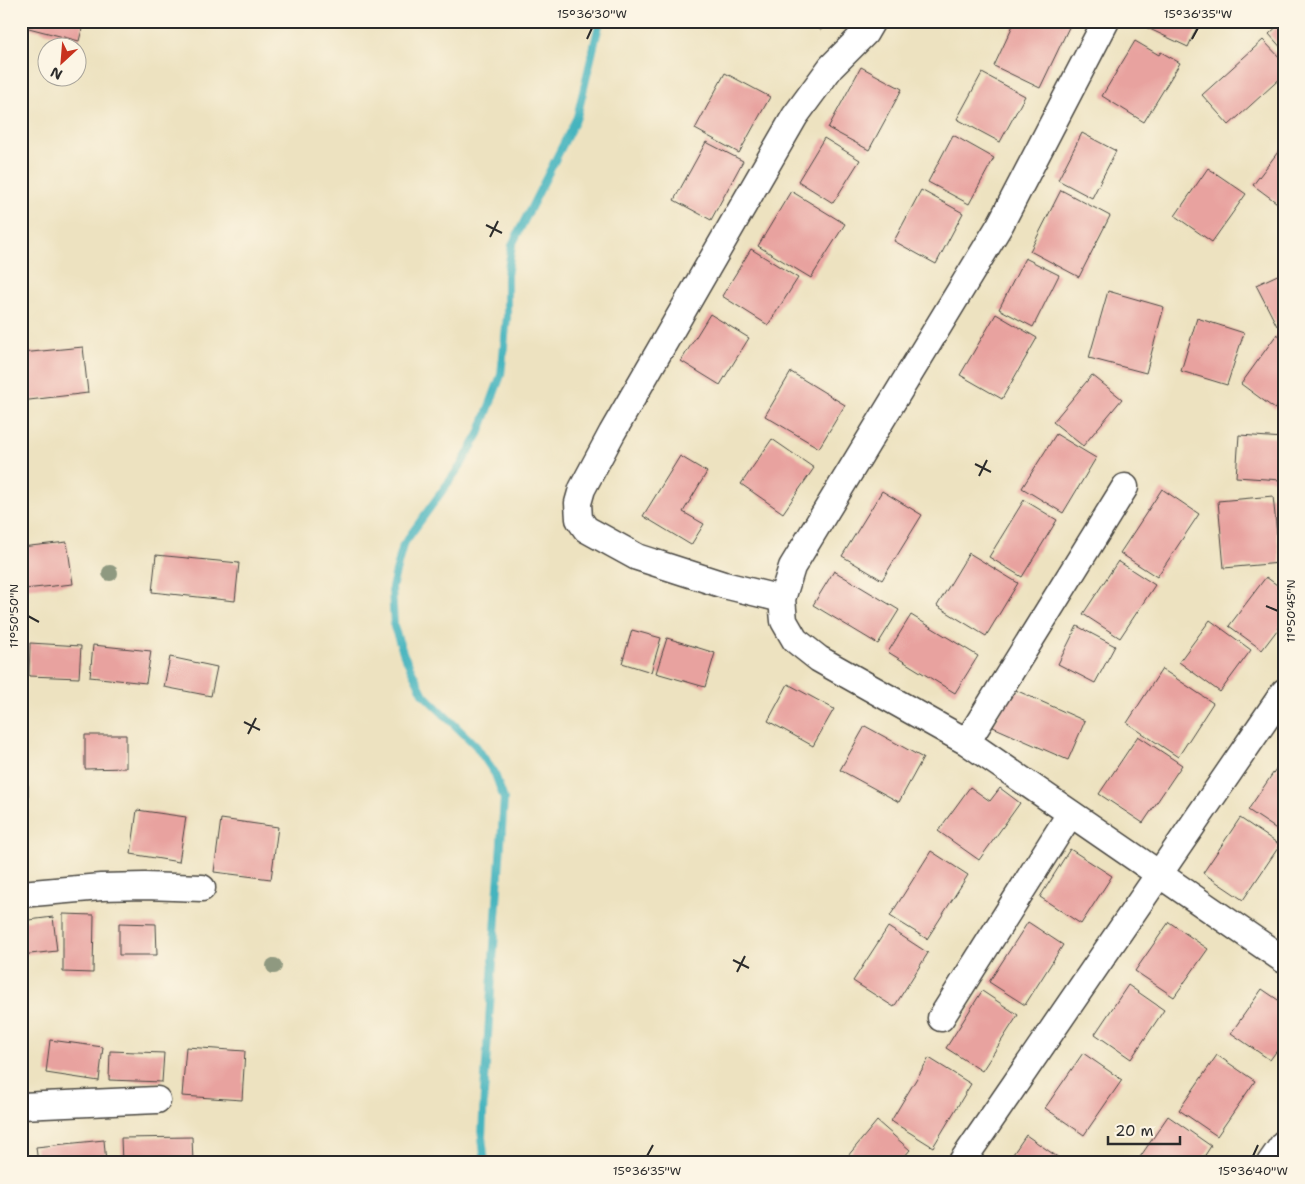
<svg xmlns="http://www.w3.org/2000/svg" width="1305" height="1184" viewBox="0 0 1305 1184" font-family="'Shantell Sans',sans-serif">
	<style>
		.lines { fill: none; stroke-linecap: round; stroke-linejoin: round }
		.stream { stroke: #45b4be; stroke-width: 8 }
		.building { fill: #e8a29f }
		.street-casing { stroke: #484641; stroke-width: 29 }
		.street { stroke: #fff; stroke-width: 26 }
		.tree { fill: #8f9980 }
		.ticks { fill: none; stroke: #2b2b2b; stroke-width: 2 }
		.neatline { fill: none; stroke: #2b2b2b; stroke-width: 2 }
		.ticks-label { font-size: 12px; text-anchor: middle; fill: #2b2b2b }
	</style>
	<rect width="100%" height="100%" fill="#fcf5e5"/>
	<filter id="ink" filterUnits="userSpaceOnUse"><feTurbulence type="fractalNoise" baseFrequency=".02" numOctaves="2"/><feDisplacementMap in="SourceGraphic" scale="10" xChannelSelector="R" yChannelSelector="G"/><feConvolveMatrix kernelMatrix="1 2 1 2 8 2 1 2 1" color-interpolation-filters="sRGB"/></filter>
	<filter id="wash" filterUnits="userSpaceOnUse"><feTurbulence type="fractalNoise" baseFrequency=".0096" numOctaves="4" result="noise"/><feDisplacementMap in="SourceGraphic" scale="20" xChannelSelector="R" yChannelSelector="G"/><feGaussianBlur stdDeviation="1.12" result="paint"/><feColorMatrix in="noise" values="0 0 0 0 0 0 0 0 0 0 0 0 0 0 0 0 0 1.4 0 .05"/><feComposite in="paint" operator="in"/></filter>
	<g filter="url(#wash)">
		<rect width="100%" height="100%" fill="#ede2c0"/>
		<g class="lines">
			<path class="stream" d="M485,1163L482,1137L484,1094L504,799L495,774L476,746L424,695L404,655L394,627L392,587L403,545L461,465L479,434L501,375L507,317V275L512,245L577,117L600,21"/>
		</g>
		<g id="blocks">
			<path class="building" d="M21,21H84L79,41L21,26Z
				M807,21H827L821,30Z
				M1015,21H1067L1071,23L1040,88L994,66Z
				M1138,21H1200L1188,47L1137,23Z
				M1283,21H1284V51L1269,34Z
				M1263,40L1284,62V75L1229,125L1202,95Z
				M1135,41L1159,55L1161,52L1180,63L1144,122L1102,96Z
				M861,67L902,89L869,150L828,128Z
				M725,73L770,97L739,153L695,129Z
				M982,73L1025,96L1000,142L957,119Z
				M1082,133L1116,151L1092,198L1058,180Z
				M953,135L994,158L969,204L928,182Z
				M824,138L860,160L833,203L798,181Z
				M706,142L743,161L711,220L674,200Z
				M1284,144V208L1253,185Z
				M1208,168L1246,194L1212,242L1175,216Z
				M921,190L963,213L936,264L894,241Z
				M1061,190L1110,216L1079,277L1030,251Z
				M791,191L845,224L811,278L758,246Z
				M751,249L798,278L768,325L722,296Z
				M1025,258L1059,275L1033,327L999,309Z
				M1284,272V323L1277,326L1256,285Z
				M1108,291L1164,307L1146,373L1089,358Z
				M710,314L749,338L720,385L681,361Z
				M996,314L1037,338L1002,399L960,375Z
				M1197,318L1244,333L1227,385L1181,371Z
				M1277,334L1284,339V397L1275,409L1241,384Z
				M83,347L88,393L21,401V353Z
				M791,372L845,405L819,448L765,416Z
				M1092,375L1122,399L1083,446L1053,422Z
				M1056,434L1096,458L1063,513L1022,488Z
				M1239,435L1284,438L1281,480L1236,477Z
				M772,439L814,468L783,513L741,484Z
				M680,456L707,472L683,512L704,524L691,545L643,516Z
				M1162,489L1199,514L1157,577L1120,553Z
				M882,491L922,515L882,580L842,556Z
				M1273,496L1280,563L1224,568L1218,501Z
				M1024,500L1057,520L1022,577L989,557Z
				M67,542L73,584L24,589L21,547Z
				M969,553L1018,583L986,636L937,606Z
				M156,555L239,563L235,601L152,592Z
				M1118,561L1155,585L1120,638L1083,614Z
				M834,571L899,610L878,644L813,605Z
				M1266,577L1284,590V621L1262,650L1229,626Z
				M911,615L978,656L955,693L888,652Z
				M1210,620L1251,650L1220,692L1179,662Z
				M1077,626L1115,646L1095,683L1058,664Z
				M632,630L661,638L651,672L622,663Z
				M667,638L715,653L705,687L656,673Z
				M30,643L81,646L79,678L29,676Z
				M93,645L151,651L146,683L90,677Z
				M170,657L217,667L211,696L164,687Z
				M1162,669L1213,703L1178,757L1127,723Z
				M788,684L834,709L813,746L768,721Z
				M1011,688L1085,721L1068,760L993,727Z
				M865,726L923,758L899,802L840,770Z
				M85,735H126V768L85,769Z
				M1138,736L1182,765L1143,823L1099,794Z
				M1284,757V834L1248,810Z
				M21,785H28V817H21Z
				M970,787L990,801L1000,788L1020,803L979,860L938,831Z
				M137,810L186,817L179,862L131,854Z
				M1240,818L1280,845L1243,900L1203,873Z
				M221,819L278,827L271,879L214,872Z
				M1070,849L1112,876L1081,924L1040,897Z
				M931,851L968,875L927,939L890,916Z
				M63,914L94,915L93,973L63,972Z
				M53,917L57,951L21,955V921Z
				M1028,922L1063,945L1025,1005L989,982Z
				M1169,922L1208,949L1174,997L1135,971Z
				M119,923L156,924L157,955H119Z
				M888,927L928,953L894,1007L853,981Z
				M1128,985L1164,1010L1131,1059L1095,1034Z
				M1262,989L1284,1004V1041L1270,1060L1231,1033Z
				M982,991L1018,1015L982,1071L946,1048Z
				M50,1040L103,1047L99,1081L46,1073Z
				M186,1047L245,1051L242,1100L182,1096Z
				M110,1051L164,1053L162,1082L109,1080Z
				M1083,1053L1122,1080L1084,1135L1045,1108Z
				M1217,1055L1255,1081L1217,1136L1179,1110Z
				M929,1058L971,1084L933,1147L891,1121Z
				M1168,1116L1211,1146L1200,1163H1136Z
				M877,1121L910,1150L899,1163H842Z
				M1026,1135L1066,1163H1007Z
				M192,1137L193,1163H122L121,1138Z
				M104,1140L106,1163H38L36,1147Z"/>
		</g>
	</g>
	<g filter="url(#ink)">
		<use href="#blocks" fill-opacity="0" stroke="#484641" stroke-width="1"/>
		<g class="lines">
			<g class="street-casing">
				<path id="street" d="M1106,21L1000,225L792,567L782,599L784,621L795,640L819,659L967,742L1284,960
					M782,599L724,585L637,557L586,529L579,519L578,503L582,489L612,433L795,116L831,67L865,33L872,21
					M967,742L1125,487
					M21,894L101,887L145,886L202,888
					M941,1018L1070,814
					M21,1106L157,1100
					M961,1163L1284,692
					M1270,1163L1284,1143"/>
			</g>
			<use href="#street" class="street"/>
		</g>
		<g class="tree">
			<circle cx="110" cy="573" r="8"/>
			<circle cx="274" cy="966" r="8"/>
		</g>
	</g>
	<path class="ticks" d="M587,39L592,28M1192,39L1198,28M486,225L502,233M490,237L498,221M975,464L991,472M979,476L987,460M1266,606L1278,611M28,616L39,622M244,722L260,730M248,734L256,718M733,960L749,968M737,972L745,956M647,1156L653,1145M1253,1156L1258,1145"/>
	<rect width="1305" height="1184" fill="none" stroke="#fcf5e5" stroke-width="55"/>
	<g transform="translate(62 62) rotate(206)"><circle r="24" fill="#fcf5e5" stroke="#a8a49b"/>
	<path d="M0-4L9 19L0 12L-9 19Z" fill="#c8321e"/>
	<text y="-8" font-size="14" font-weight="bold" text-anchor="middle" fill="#2b2b2b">N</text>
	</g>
	<path d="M1108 1136v8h72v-8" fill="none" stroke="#2b2b2b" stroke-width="2.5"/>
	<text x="1115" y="1136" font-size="15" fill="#2b2b2b" stroke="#fcf5e5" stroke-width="4" paint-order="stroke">20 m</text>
	<rect x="28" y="28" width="1250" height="1128" class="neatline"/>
	<g class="ticks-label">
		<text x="592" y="18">15°36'30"W</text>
		<text x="1198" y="18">15°36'35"W</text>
		<text transform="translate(1291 611) rotate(-90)" y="4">11°50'45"N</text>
		<text transform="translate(14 616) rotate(-90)" y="4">11°50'50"N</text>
		<text x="647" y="1175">15°36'35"W</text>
		<text x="1253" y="1175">15°36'40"W</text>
	</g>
</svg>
